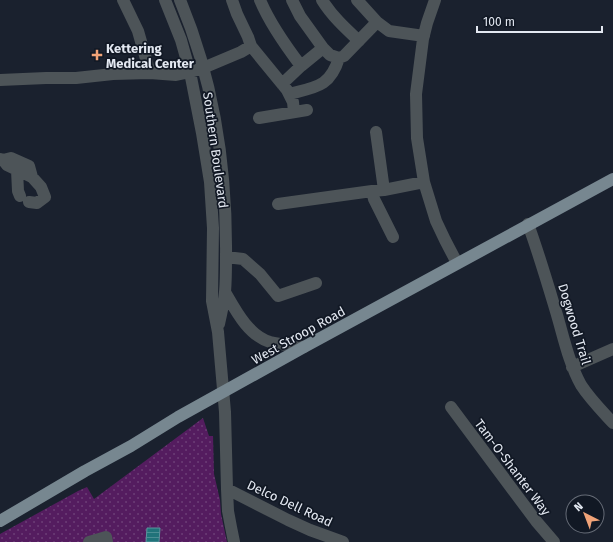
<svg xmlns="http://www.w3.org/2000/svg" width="613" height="542" viewBox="0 0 613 542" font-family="'Fira Sans',sans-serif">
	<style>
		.grass { fill: url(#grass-dots) }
		.water { fill: url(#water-rules); stroke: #5a969e }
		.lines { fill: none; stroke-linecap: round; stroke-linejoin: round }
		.minor { stroke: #4d5458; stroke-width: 12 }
		.major { stroke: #778790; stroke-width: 12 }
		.poi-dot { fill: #f0a378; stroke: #111824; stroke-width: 1.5 }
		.labels { text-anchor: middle; stroke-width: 3.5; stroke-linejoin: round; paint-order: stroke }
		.poi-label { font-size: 13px; font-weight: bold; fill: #e3e8f1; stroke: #111824; text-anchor: start }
		.street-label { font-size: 13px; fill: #e3e8f1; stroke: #111824 }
	</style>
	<defs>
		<pattern id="grass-dots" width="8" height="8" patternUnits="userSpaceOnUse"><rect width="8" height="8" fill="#541c5f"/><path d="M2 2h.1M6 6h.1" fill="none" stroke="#6c3d76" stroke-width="1.8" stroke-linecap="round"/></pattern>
		<pattern id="water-rules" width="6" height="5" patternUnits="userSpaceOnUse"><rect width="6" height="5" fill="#20737a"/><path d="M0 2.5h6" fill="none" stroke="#4b8e94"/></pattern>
	</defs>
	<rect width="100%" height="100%" fill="#1a212e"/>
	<path class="grass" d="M203,418L209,436H213L214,474L220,500L221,514L227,542H0V534L78,491L87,487L94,499Z"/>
	<path class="water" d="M147,528H160L159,542H146Z"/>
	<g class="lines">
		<path class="minor" d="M123,0L138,31L150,73
			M165,0L181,40L190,72L202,133L210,182L213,228L212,301L218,332L225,412L227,489L228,511L231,527L234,542
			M180,0C214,81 227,171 226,258C226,269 226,281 225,292C224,303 221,314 219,324
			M232,0L237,14L248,37L251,46L287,90L293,102L294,112
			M260,0C270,24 285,45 301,66
			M292,0L300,16L323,48L330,55L339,58L344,56L377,22L357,0
			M322,0C332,16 345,28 359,41
			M435,0L427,23L423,39L416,94L417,138L424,182L436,221L445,240L457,263
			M377,22L389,31L424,36
			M0,80L46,78H76L113,74L150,73L176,75L190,72L203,68L241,52L251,46
			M282,84L301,66L323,48
			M289,94C316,87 330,87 339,58
			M259,118L307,110
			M376,132L384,190
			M0,159L3,160L7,165L32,177L41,187L45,197L37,203L29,202
			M3,160L11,158L29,166L32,177
			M17,170L18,191L20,196
			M372,191L374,199L393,237
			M278,204L372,191L384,190L424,182
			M528,224C539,254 548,285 557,315C564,339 569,363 581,385C590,399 602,411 613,423
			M226,257L243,259L260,274L278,296L316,283
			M225,292C236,311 248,335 270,342C281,345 293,345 304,347
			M572,367L613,349
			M451,407L536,521L554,542
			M227,489L288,520L310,530L343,542
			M89,542L106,537L107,542"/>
		<path class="major" d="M0,521L85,471L131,446L178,417L304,347L613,179"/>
	</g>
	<path class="poi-dot" d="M95 49h4v4h4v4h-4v4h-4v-4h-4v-4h4z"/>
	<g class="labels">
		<g class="poi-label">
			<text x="106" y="53">Kettering<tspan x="106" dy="15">Medical Center</tspan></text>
		</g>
		<g class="street-label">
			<text transform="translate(216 150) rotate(82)" y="5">Southern Boulevard</text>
			<text transform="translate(575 324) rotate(73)" y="5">Dogwood Trail</text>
			<text transform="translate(298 335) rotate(-29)" y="5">West Stroop Road</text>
			<text transform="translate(513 467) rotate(53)" y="5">Tam-O-Shanter Way</text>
			<text transform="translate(290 503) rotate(25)" y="5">Delco Dell Road</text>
		</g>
	</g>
	<g transform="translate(585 514) rotate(318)"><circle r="19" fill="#111824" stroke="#656b76"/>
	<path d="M0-3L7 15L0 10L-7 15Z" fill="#f0a378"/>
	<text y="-6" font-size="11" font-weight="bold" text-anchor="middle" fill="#e3e8f1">N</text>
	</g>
	<path d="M477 26v6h125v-6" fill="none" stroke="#e3e8f1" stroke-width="2"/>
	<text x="483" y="26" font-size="12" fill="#e3e8f1" stroke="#111824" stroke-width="3" paint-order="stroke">100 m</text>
</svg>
